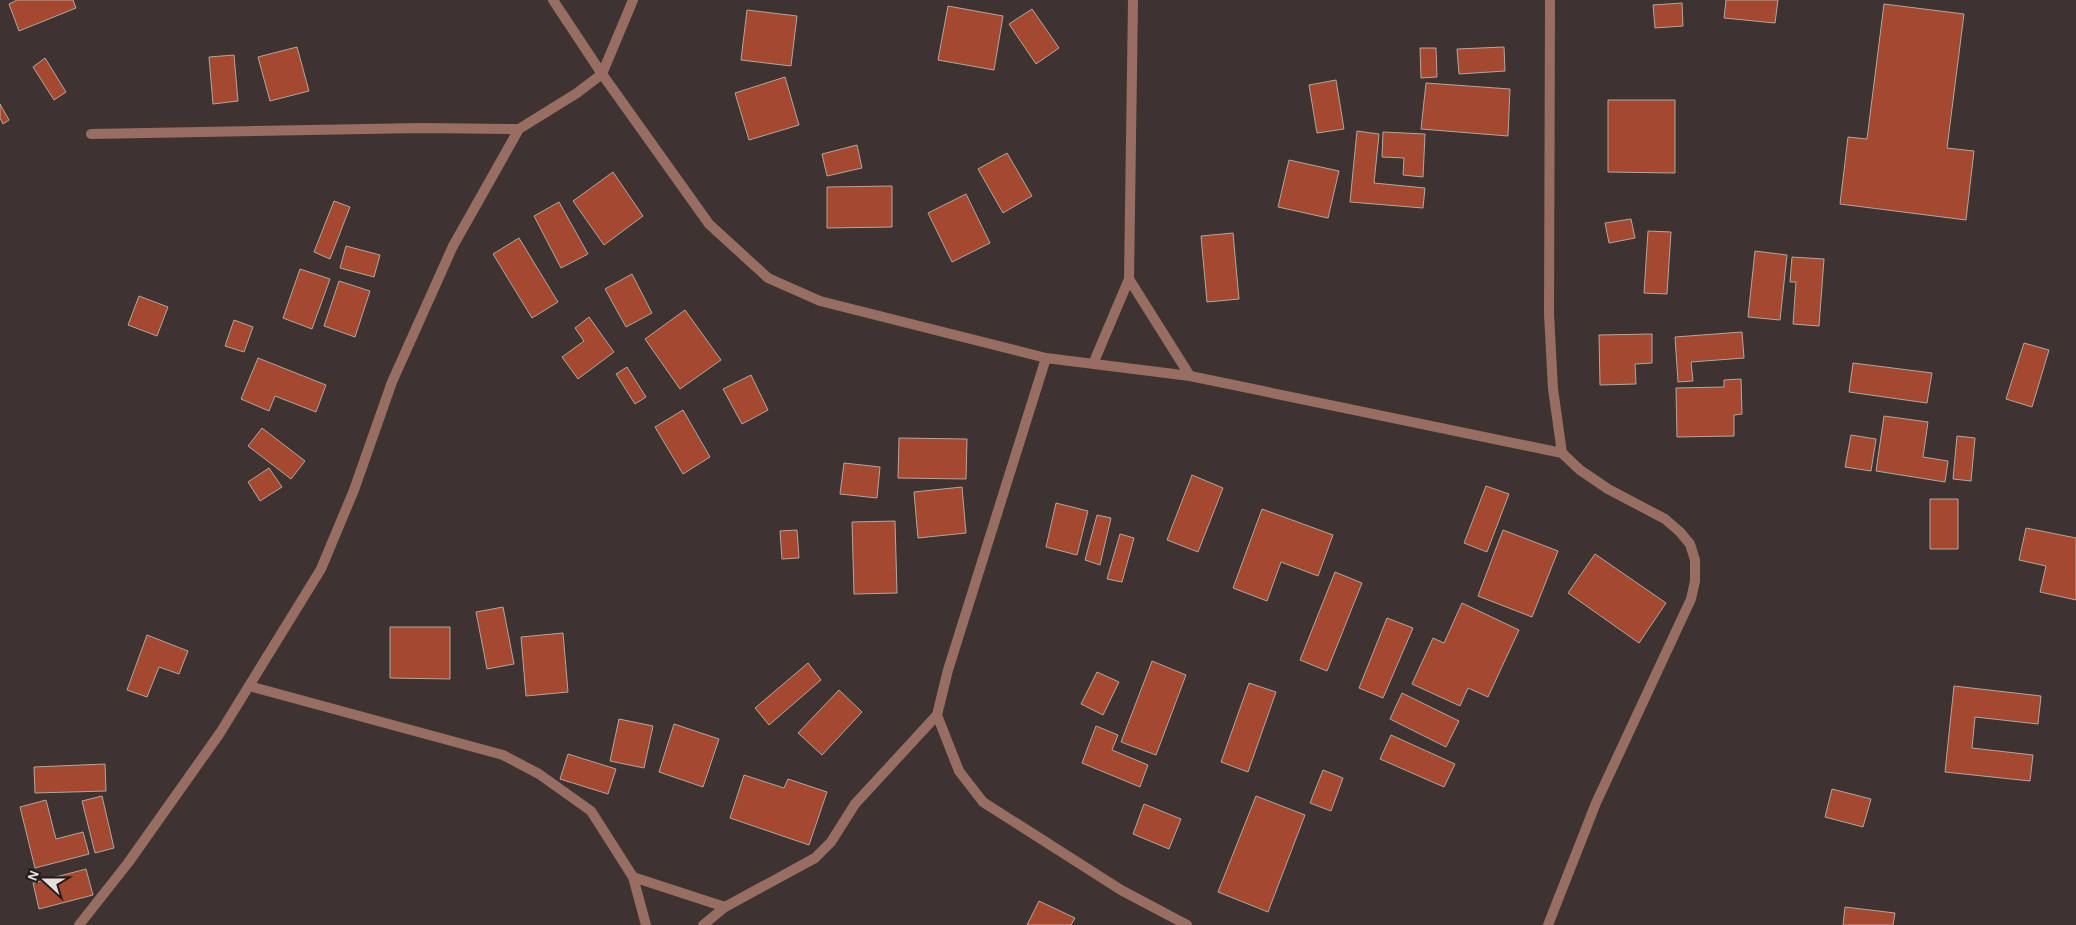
<svg xmlns="http://www.w3.org/2000/svg" width="2076" height="925" viewBox="0 0 2076 925" font-family="'Alegreya Sans',sans-serif">
	<style>
		.building { fill: #a4482f; stroke: #b3a6a2 }
		.lines { fill: none; stroke-linecap: round; stroke-linejoin: round }
		.street { stroke: #986e62; stroke-width: 10 }
	</style>
	<rect width="100%" height="100%" fill="#3e3330"/>
	<path class="building" d="M17,0H73L76,8L19,31L9,4Z
		M1726,0H1778L1775,23L1724,18Z
		M1682,3L1683,26L1655,28L1653,5Z
		M1884,4L1964,14L1947,148L1974,151L1966,220L1840,204L1848,137L1867,139Z
		M948,6L1003,16L994,70L938,60Z
		M1032,9L1059,48L1036,64L1009,24Z
		M747,10L797,16L791,66L741,60Z
		M297,47L309,91L270,101L258,57Z
		M1504,47L1505,71L1459,74L1457,49Z
		M1420,48H1436L1437,77L1421,78Z
		M234,55L238,101L213,104L209,57Z
		M45,58L66,92L54,100L33,67Z
		M785,77L799,125L749,140L735,93Z
		M1336,80L1344,129L1317,133L1309,85Z
		M1426,83L1510,89L1508,136L1421,129Z
		M1608,100H1675V173L1608,172Z
		M0,104L9,120L3,124L0,118Z
		M1357,131L1379,134L1374,183L1425,188L1423,208L1350,202Z
		M1383,132L1425,134L1423,177L1403,175L1404,158L1382,157Z
		M857,145L862,168L827,176L822,154Z
		M1007,153L1032,196L1003,213L978,169Z
		M1289,160L1339,171L1328,218L1278,207Z
		M613,172L643,216L604,245L573,201Z
		M892,186V227L827,228V187Z
		M966,194L990,243L952,262L928,213Z
		M334,201L350,207L330,259L314,252Z
		M559,202L588,254L561,268L534,216Z
		M1631,219L1635,238L1609,243L1605,223Z
		M1648,231L1671,232L1667,294L1644,293Z
		M1233,233L1239,299L1207,302L1201,236Z
		M519,238L558,302L532,318L493,254Z
		M346,246L380,255L374,277L340,268Z
		M1755,251L1787,255L1780,320L1748,317Z
		M1792,257L1824,259L1819,326L1793,324L1796,282H1790Z
		M300,269L330,279L312,329L283,318Z
		M632,274L652,313L626,327L605,289Z
		M339,281L370,291L355,337L324,326Z
		M139,296L168,307L157,336L128,325Z
		M685,310L721,360L680,389L645,339Z
		M589,317L614,352L578,379L562,357L584,341L575,328Z
		M234,320L253,327L244,352L225,346Z
		M1742,332L1744,358L1691,362L1693,381L1678,382L1675,337Z
		M1652,334V363L1635,364L1636,384L1600,385L1599,335Z
		M2024,343L2049,350L2032,407L2006,399Z
		M258,358L326,385L316,412L275,396L269,411L241,399Z
		M1853,363L1932,373L1927,403L1849,392Z
		M627,367L646,397L635,404L616,374Z
		M751,375L768,410L742,424L723,389Z
		M1741,379L1742,414L1734,415V436L1677,437L1676,388L1724,387V380Z
		M683,410L710,457L683,474L655,427Z
		M1884,416L1928,422L1923,457L1948,461L1945,482L1876,471Z
		M262,428L305,461L291,479L248,446Z
		M1851,435L1876,439L1871,471L1845,467Z
		M1957,436L1975,438L1971,481L1953,479Z
		M899,438L967,439L966,479L898,478Z
		M844,463L880,467L877,498L840,494Z
		M269,468L282,487L260,501L248,482Z
		M1192,475L1223,488L1198,552L1167,540Z
		M1486,486L1509,494L1487,552L1464,543Z
		M962,487L966,533L918,538L914,492Z
		M1930,499H1958V549H1930Z
		M1056,503L1088,511L1077,555L1046,547Z
		M1262,509L1333,535L1318,576L1281,562L1267,601L1233,588Z
		M1097,515L1111,518L1100,565L1085,560Z
		M895,521L897,593L854,594L852,522Z
		M2026,528L2076,538V600L2040,592L2046,566L2019,560Z
		M797,530L799,558L782,559L780,531Z
		M1503,530L1558,551L1532,617L1478,596Z
		M1120,534L1134,538L1122,582L1107,579Z
		M1595,554L1666,603L1639,643L1568,593Z
		M1335,572L1362,583L1327,671L1300,660Z
		M1462,603L1519,630L1488,697L1468,688L1460,706L1412,684L1433,638L1444,643Z
		M503,607L514,664L487,669L476,612Z
		M1387,618L1413,628L1383,698L1359,688Z
		M390,627H450V679L390,678Z
		M563,633L568,692L526,696L521,637Z
		M147,635L188,651L179,674L159,667L147,697L127,690Z
		M1152,661L1186,675L1156,755L1121,742Z
		M808,663L821,680L769,725L755,708Z
		M1097,672L1119,682L1103,715L1081,704Z
		M1249,683L1276,692L1248,772L1221,762Z
		M1954,686L2041,696L2038,724L1975,717L1972,748L2033,755L2030,781L1945,772Z
		M839,690L862,712L822,755L798,733Z
		M1402,693L1459,721L1446,747L1390,719Z
		M619,719L653,726L644,768L610,761Z
		M674,724L719,739L703,787L659,772Z
		M1096,726L1118,735L1112,750L1148,765L1140,787L1082,763Z
		M1391,735L1455,764L1444,787L1380,759Z
		M568,754L616,769L608,794L560,779Z
		M105,764L106,791L35,793L34,767Z
		M1323,770L1343,778L1331,811L1310,803Z
		M744,775L784,788L788,779L827,792L809,845L730,818Z
		M1832,789L1871,799L1863,827L1825,817Z
		M102,796L114,848L95,853L82,801Z
		M1256,796L1305,815L1268,912L1218,892Z
		M46,800L56,839L83,832L89,854L35,868L20,807Z
		M1144,804L1181,819L1169,849L1133,834Z
		M86,869L93,895L39,909L33,883Z
		M1039,901L1075,918L1071,925H1027Z
		M1845,907L1895,913L1893,925H1843Z"/>
	<g class="lines">
		<path class="street" d="M553,0L602,74L709,224L768,278L820,301L1046,358L1190,376L1562,453
			M1133,0L1129,279L1190,376
			M91,134L422,128L519,129
			M1046,358L948,670L937,715L959,771L983,802L1121,890L1187,925
			M1093,364L1129,279
			M249,686L503,755L539,774L591,811L633,877L646,925
			M633,877L725,907
			M79,925L128,863L220,733L321,569L354,490L392,382L453,246L519,129L577,93L602,74L633,0
			M703,925L725,907L815,858L831,842L855,804L937,715
			M1548,925L1596,803L1691,599L1695,581V560L1690,544L1680,532L1665,519L1608,489L1580,470L1562,453L1553,389L1549,314L1550,0"/>
	</g>
	<g transform="translate(45 880) rotate(291)" stroke="#211c1b" stroke-width="4" paint-order="stroke">
	<path d="M0-4L9 19L0 12L-9 19Z" fill="#e6dfdd"/>
	<text y="-8" font-size="14" font-weight="bold" text-anchor="middle" fill="#e6dfdd">N</text>
	</g>
</svg>
